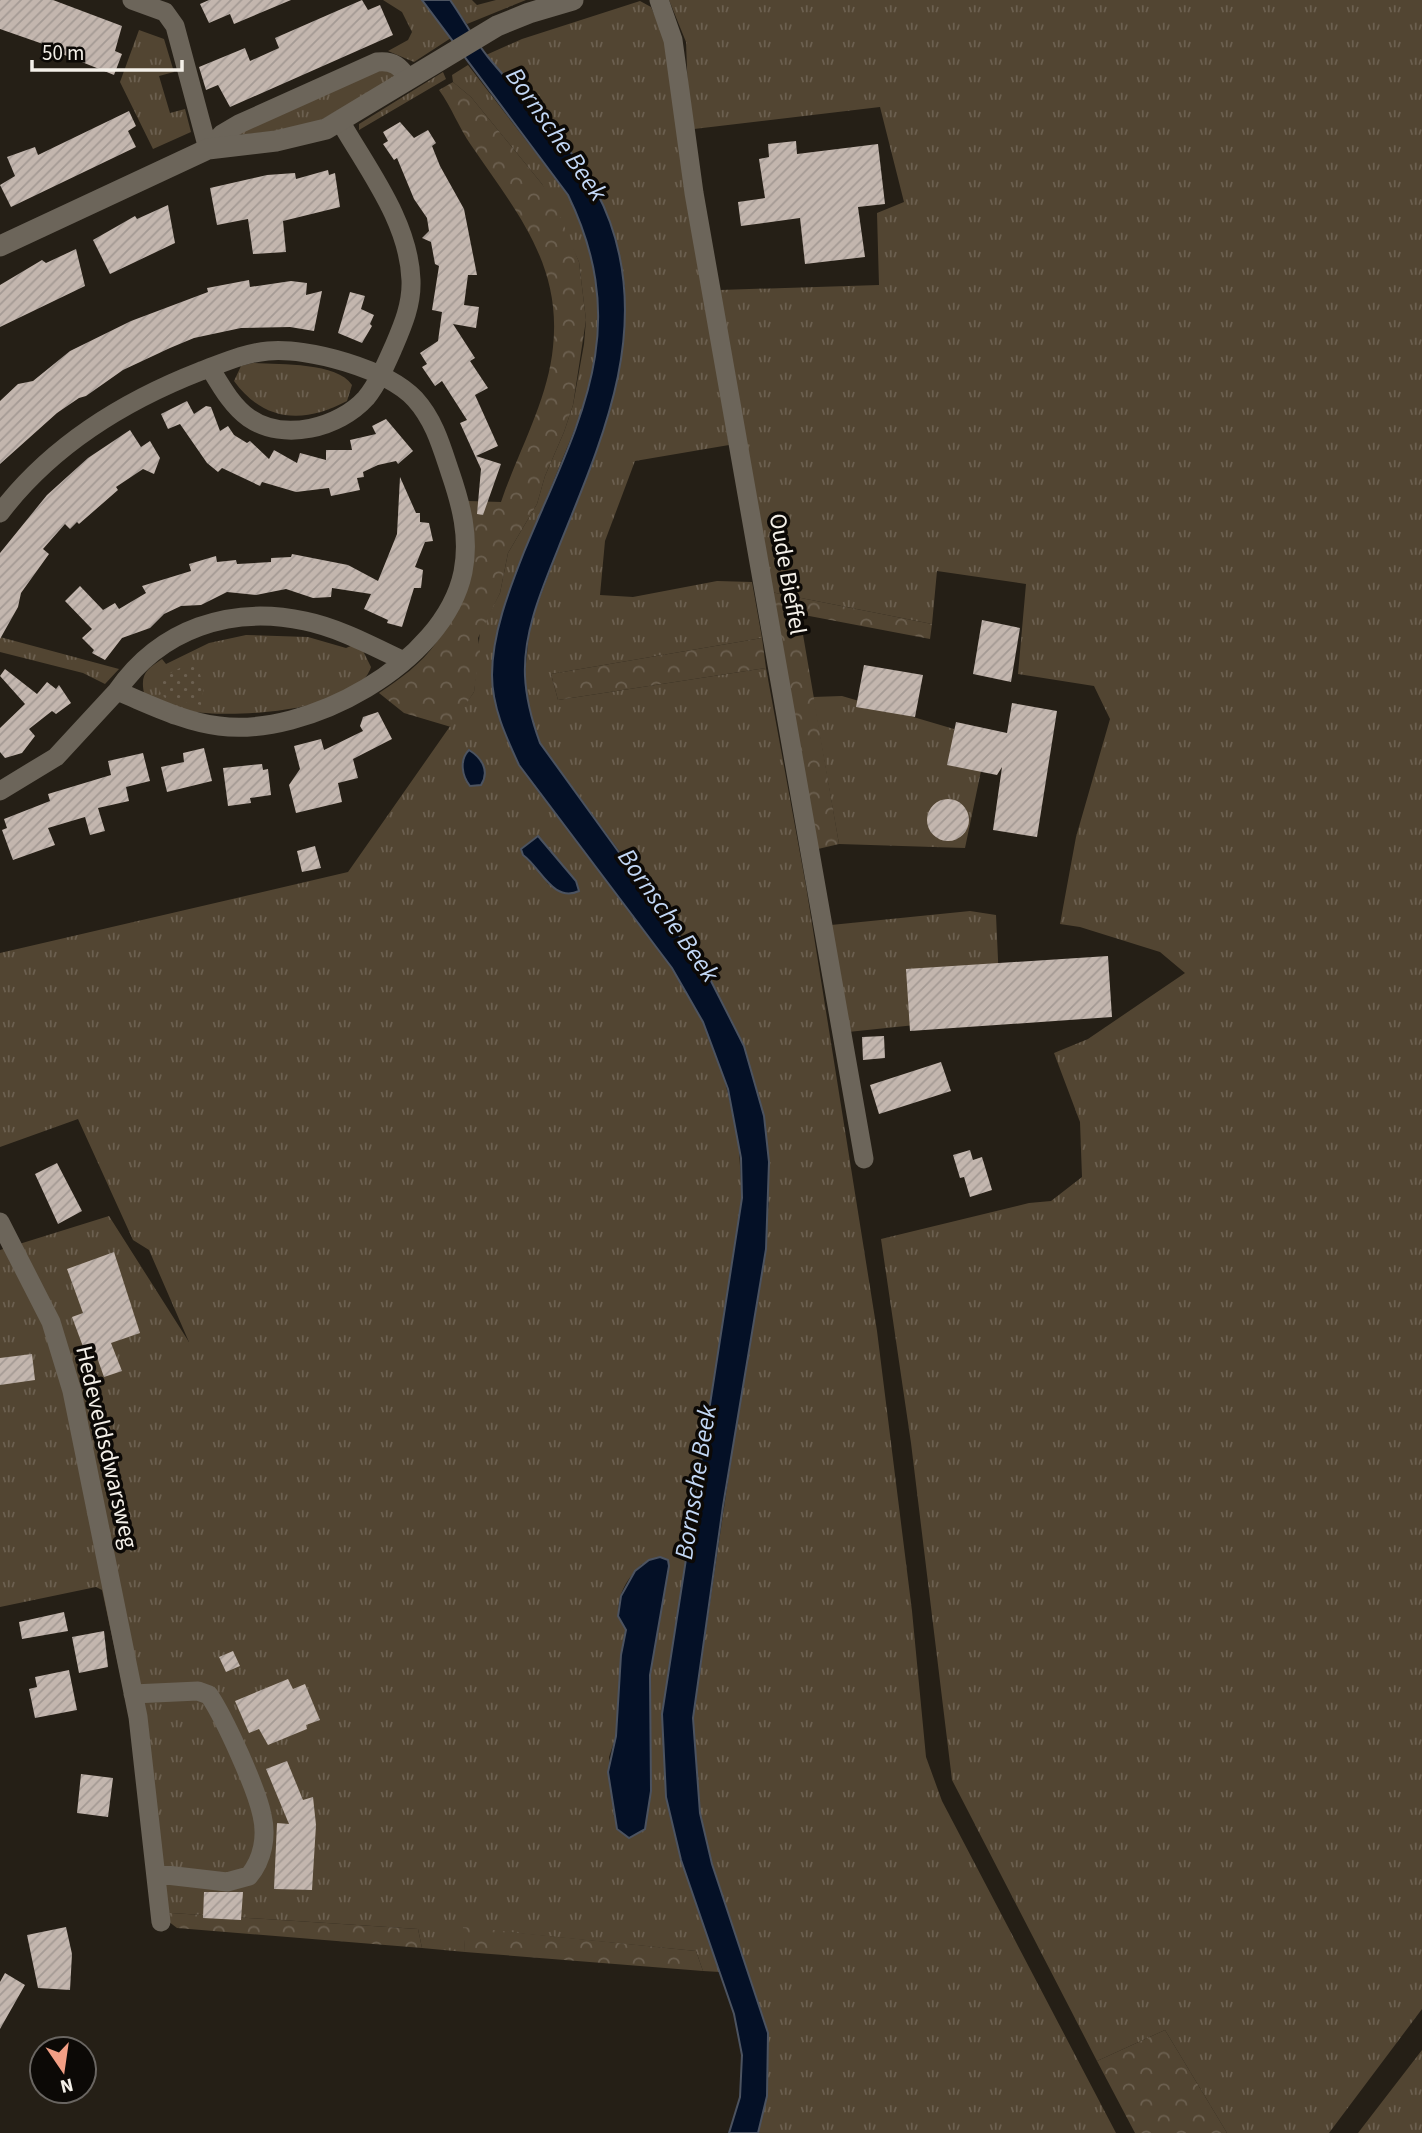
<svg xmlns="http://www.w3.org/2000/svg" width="1422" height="2133" viewBox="0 0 1422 2133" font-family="'Source Sans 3',sans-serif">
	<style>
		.grass { fill: url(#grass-tufts); fill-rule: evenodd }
		.forest { fill: url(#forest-crowns) }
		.park { fill: url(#park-dots) }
		.water { fill: #041026; stroke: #4c5360; stroke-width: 2 }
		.building { fill: url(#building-hatch) }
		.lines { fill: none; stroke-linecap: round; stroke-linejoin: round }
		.street { stroke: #6c655a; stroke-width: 19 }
		.secondary { stroke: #6c655a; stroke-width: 21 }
		.labels { text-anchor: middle; stroke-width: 7; stroke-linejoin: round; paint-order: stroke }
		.street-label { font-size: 24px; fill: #f4f0e9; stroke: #0c0906 }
		.water-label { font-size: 26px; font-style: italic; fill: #c2d7f5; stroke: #0c0906 }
	</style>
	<defs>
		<pattern id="grass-tufts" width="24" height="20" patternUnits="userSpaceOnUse" patternTransform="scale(1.75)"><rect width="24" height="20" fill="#524532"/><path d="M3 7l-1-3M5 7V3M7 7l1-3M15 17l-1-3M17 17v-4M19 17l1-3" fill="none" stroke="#6c6050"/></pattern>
		<pattern id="forest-crowns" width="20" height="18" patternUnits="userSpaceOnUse" patternTransform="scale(1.75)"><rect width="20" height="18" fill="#524532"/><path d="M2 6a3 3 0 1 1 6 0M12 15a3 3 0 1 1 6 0" fill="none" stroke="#6c6050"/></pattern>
		<pattern id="park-dots" width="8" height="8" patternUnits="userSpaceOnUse" patternTransform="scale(1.75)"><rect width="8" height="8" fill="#524532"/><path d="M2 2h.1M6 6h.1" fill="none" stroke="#6c6050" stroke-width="1.8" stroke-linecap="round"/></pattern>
		<pattern id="building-hatch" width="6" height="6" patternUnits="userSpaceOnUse" patternTransform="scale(1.75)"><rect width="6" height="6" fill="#c3b6ae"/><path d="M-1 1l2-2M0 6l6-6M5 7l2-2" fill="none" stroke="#a49a94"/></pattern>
	</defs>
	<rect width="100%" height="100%" fill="#251f16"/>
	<path class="grass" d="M383,0H422L451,38L414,62L388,51L408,40L412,32L402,12Z
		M450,0H472L477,5L496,0H526L467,24Z
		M669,0H1422V2009L1329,2133H1227L1165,2030L1097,2061L952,1780L911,1443L881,1239L1029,1203L1051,1201L1082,1177L1080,1122L1054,1053L1088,1039L1185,973L1160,952L1080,927L1060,924L1076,837L1110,719L1094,686L1018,674L1026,584L937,571L932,624L771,592L720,290L879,285L877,213L904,202L880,107L694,129L688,95L686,42Z
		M640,1L651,7L665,38L729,445L635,461L605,541L600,595L633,597L717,581L752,582L762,638L551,674L558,700L766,668L806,886L877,1331L912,1611L926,1757L942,1801L1116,2133H758L767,2096L768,2033L712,1864L700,1813L693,1718L769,1203L686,942L540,743L529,714L525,674L530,624L609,414L625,286L486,55L522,39Z
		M139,30L164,39L174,72L159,76L170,113L185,109L191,132L153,149L120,82Z
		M468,65L568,195L586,232L598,288L599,347L584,406L512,583L494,646V694L519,765L672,968L703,1022L720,1062L738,1134L742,1198L736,1243L662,1714L666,1797L681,1860L720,1972L703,1971L696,1951L464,1928L465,1952L422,1948L418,1929L156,1912L132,1729L102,1590L96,1587L0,1607V1250L109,1216L189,1342L149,1250L133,1240L78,1119L0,1147V953L348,872L474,692L480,631L500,593L508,553L537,504L545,476L564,432L573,405L584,344L586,320L579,262L542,184L471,97L453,82L452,75ZM538,836L576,881L579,891L548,884L540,870L523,855ZM642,1564L669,1566L650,1675V1791L645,1829L614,1817L609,1757L616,1736L626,1629C624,1624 619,1619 619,1614C616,1595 629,1576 642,1564Z
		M386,68L396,77L307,128L239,135L248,123Z
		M443,72L446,79L359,130V124Z
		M253,363C280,365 337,362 352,385L347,401C304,424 264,422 234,381L241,366Z
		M246,635L308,637L346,648L353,645L363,651L371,667C357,712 230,719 190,711C174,709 159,699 144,693C140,674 147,669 162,659L166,664L209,643Z
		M0,637L119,669L105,684L83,673L0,652Z
		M842,696L954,729L952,762L981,771L965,848L839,844L813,697Z
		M970,911L996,915L1000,1004L944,1022L848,1032L831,925Z
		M1422,2050V2133H1358Z"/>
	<path class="forest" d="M453,82L471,97L542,184L555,204L579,262L586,320L573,405L564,432L545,476L537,504L508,553L500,593L478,638L480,651L474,692L451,727L404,713L379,693C400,679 421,664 436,643C461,608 462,544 468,501L501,502C518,452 548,400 553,347C562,263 515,210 471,145C459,128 452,108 439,90Z
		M771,592L932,624L930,639L804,615L801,623L839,844L818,849Z
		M762,638L766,668L558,700L551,674Z
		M156,1912L418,1929L422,1948L177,1928Z
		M463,1927L696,1951L703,1971L465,1952Z
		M1165,2030L1227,2133H1135L1097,2061Z"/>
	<path class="park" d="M195,660L204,686L201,705L165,698L160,692L159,679Z"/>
	<path class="water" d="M422,0H450C463,18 474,40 488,57C531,110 587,156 610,222C651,336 600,444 558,549C542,589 523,632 525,676C526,700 532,721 540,743L709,977L744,1046L764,1116L769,1162L766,1249L723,1506L693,1718L700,1813L712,1864L768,2033L767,2096L758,2133H729L740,2097L742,2055L734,2014L681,1860L666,1797L662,1714L742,1198L741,1158L728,1089L703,1022L672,968L519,765C506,737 492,707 492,675C492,634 509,590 524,552C577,424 635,333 568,195Z
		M469,750C482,758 490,771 481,785L470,786C462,776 459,760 469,750Z
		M538,836L576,881L579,891C553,903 541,868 523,855L521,849Z
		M660,1557L668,1560L669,1566L650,1675L651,1791L645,1829L629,1838L617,1829L608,1772L616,1736L621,1655L626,1630L618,1616L621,1596L635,1571L649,1560Z"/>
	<path class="building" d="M0,0H53L122,26L115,51L122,54L114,75L62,54L63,51L0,29Z
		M209,0H291L234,24L230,14L209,23L200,4Z
		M362,0L368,10L380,5L393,35L230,107L218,85L206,90L199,67L245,48L250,61L279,48L275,38Z
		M129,111L136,126L128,131L136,147L11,207L0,185L15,176L7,157L35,147L38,155Z
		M400,122L414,138L428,130L436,143L432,146L440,166L464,209L477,275H468L464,305L479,307L476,328L453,324L475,358L470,361L488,388L475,395L498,446L476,456L501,464L483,515L477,514L481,469L460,423L467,420L442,381L435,386L422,367L427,364L420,353L438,341L442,312L432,310L439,266L435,264L431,242L422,238L429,231L427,218L414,199L397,158L394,160L383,144L388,141L383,132Z
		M796,141L797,154L878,144L885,204L858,207L865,257L805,264L800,218L741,226L738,202L765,198L759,159L769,157L768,144Z
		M328,170L329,175L335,173L340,207L283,221L286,252L253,254L248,219L217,225L210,188L267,175L295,173L296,179Z
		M168,205L175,243L110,274L93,240L135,216L137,219Z
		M76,249L85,286L0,327V285L42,260L46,263Z
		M249,280L250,287L291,281L307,283L306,295L322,291L314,331L290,327L241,328L194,338L170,348L123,370L86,396L79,398L57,413L0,464V401L18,384L33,381L70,351L131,321L208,292L207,288Z
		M350,292L365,296L361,309L374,315L370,324L372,326L362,343L338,333Z
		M187,401L194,414L206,406L211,407L220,431L228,426L234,435L247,443L250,441L269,459L274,450L297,463L300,453L326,460V450H352L350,440L376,434L372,426L386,419L413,451L398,464L396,461L378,465L363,472L364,477L357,478L360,490L331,496L329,488L296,492L262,482L260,486L222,468L218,472L207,463L180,424L168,429L161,414Z
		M130,430L141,447L150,441L160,458L154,474L143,469L116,487L118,490L79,524L77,522L70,529L65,524L43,549L49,554L21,593L18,607L0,639V553L47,495L88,458Z
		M400,477L416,513H420V522L429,523L433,541L425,542L415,567L423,570L421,588H414L402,627L387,623L388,620L364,609L371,594L332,588L331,597L313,598L286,589L256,595L227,592L201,605L181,606L164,614L150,628L122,638L105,660L92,653L94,650L82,638L92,629L65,601L80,586L103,610L115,603L119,609L146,593L142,586L191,571L189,564L216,556L217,562L236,560L237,564L271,562V558L291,557L292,554L348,565L378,581L397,534Z
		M982,620L1020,628L1011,682L973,674Z
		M864,665L923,675L915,717L856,707Z
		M5,669L37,694L47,682L56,689L59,685L71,703L56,714L52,711L29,729L35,736L22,753L5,758L0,752V728L25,704L0,676Z
		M1012,703L1057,711L1037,837L993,830L1002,767L997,775L947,765L956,722L1007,733Z
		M378,712L392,739L353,759L358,778L338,783L342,802L296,813L289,785L300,769L294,746L321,739L324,750L363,731L360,726L363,717Z
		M204,748L212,781L167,792L161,767L184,762L183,753Z
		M143,753L150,781L126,787L129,801L98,808L105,831L90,835L85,817L48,828L55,845L13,860L2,830L7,828L4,819L50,801L48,794L111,775L108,761Z
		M262,764L263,770L268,769L271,795L250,798L251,803L228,806L223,768Z
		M927 820a21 21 0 1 1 42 0a21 21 0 1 1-42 0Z
		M315,846L321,868L302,872L297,851Z
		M1108,956L1112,1017L910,1031L906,969Z
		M884,1036L885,1058L863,1060L862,1037Z
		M941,1062L951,1091L879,1114L870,1085Z
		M970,1150L973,1160L982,1157L992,1190L970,1197L964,1177L960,1178L953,1155Z
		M57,1163L82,1211L58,1224L35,1174Z
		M114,1252L140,1333L111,1343L122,1371L104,1377L94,1349L85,1352L72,1317L83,1313L67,1269Z
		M32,1354L35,1380L0,1385V1358Z
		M64,1612L68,1631L22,1639L19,1622Z
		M104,1631L108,1667L79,1673L72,1637Z
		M233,1651L240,1666L226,1672L219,1657Z
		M69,1670L77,1710L35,1718L29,1689L37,1687L35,1677Z
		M288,1679L293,1689L305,1684L320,1720L306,1725L307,1729L268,1745L259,1729L249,1733L235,1701Z
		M287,1761L303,1800L313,1797L316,1825L312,1890L274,1889L277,1823L289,1824L266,1769Z
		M81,1774L113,1778L108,1817L77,1813Z
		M204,1892H243L241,1920L203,1918Z
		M66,1927L72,1954L70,1990L38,1988L27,1935Z
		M5,1973L25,1985L0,2029V1982Z"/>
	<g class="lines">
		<path class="street" d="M132,0L165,12L175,26L208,149
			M659,0L673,40L694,193L864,1159
			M208,149L222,134L239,124L377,62C394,60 400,67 409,79
			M210,368C221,386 232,406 249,418C284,442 339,428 366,398C378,383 386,364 394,346C403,325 412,304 411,280C409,222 368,170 340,121
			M0,513C51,446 124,401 201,371C223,363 244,353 268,351C308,347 387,369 415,399C434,420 441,445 450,472C461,504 470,537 463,572C444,664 306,738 219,726C184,722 149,704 117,691L56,757L0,791
			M117,691C160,629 230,605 305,621C339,628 372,646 404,661
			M0,1222L51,1322L72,1391L138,1717L161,1922
			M133,1694L198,1691L209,1695C225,1719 256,1787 262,1815C267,1836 263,1859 249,1876L227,1882L158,1874"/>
		<path class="secondary" d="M0,246L208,149L276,141L326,129L497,26L529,13L573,0"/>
	</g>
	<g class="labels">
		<g class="street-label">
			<text transform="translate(788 574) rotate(80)" y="8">Oude Bieffel</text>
			<text transform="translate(107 1447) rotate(77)" y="8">Hedeveldsdwarsweg</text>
		</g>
		<g class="water-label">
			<text transform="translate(557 134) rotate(55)" y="9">Bornsche Beek</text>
			<text transform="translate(669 915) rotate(55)" y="9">Bornsche Beek</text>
			<text transform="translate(695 1482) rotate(-81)" y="9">Bornsche Beek</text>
		</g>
	</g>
	<g transform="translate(63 2070) rotate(167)"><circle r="33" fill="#0c0906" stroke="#696561" stroke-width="2"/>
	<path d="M0-5L12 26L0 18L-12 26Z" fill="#f39f85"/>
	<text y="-10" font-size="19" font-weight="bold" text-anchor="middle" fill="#f4f0e9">N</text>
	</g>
	<path d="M32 60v10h150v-10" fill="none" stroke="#f4f0e9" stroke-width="3.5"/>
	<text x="42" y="60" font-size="21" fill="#f4f0e9" stroke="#0c0906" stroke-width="5" paint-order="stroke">50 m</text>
</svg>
